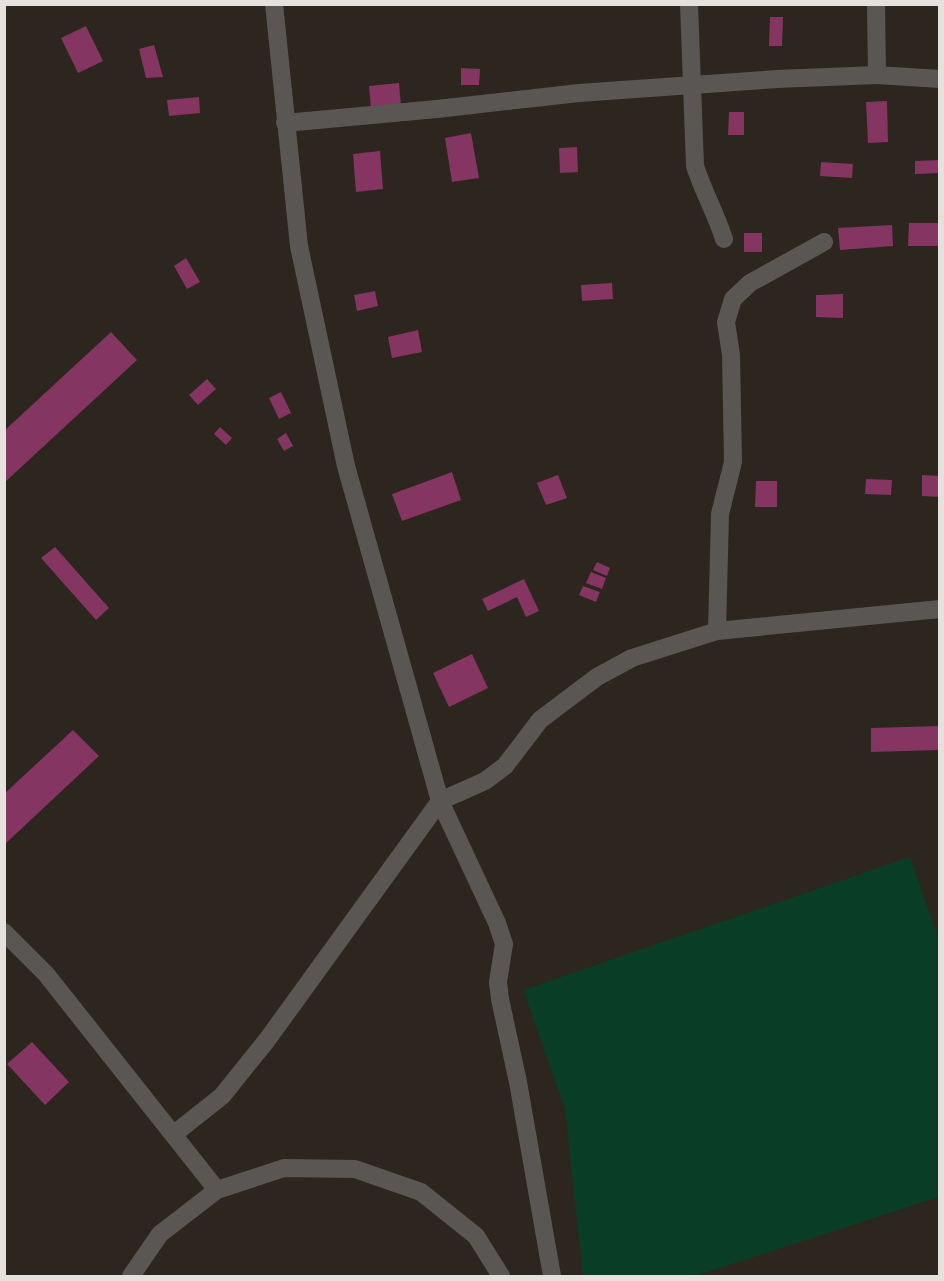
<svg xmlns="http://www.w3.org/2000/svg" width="944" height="1281" viewBox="0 0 944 1281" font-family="'Noto Sans',sans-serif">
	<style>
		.green { fill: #0a3d25 }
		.building { fill: #843561 }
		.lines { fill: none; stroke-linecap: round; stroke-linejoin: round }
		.minor { stroke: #5a5653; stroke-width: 18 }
	</style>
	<rect width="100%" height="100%" fill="#2c261e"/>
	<path class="green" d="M910,857L939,940V1197L695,1276H583L565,1109L523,990Z"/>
	<path class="building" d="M770,17H783L782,46H769Z
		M86,26L103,61L78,73L61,38Z
		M154,45L163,77L146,78L139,49Z
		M461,68L480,69L479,85H461Z
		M399,83L401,106L371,109L369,86Z
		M199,97L200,113L169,116L167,100Z
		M887,101L888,142L868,143L866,102Z
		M729,112H744V135H728Z
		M471,133L479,178L452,182L445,138Z
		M577,147L578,172L560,173L559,148Z
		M380,151L383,189L356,192L353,154Z
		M940,160V173L915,174V161Z
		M821,162L853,164L852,178L820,176Z
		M909,223H940V246H908Z
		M892,225L893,246L840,250L838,228Z
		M744,233H762V252H744Z
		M186,258L200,282L187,289L174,266Z
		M612,283L613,299L582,301L581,285Z
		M375,291L378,306L357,311L354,295Z
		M843,294V318L816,317V295Z
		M418,330L422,352L392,358L388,337Z
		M111,332L137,360L4,483V431Z
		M207,379L216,389L198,405L189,395Z
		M281,392L291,413L279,419L269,398Z
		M220,427L232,438L226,445L214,434Z
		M286,433L293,446L284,451L277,439Z
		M452,472L461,500L402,521L392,494Z
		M558,475L567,498L546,505L537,483Z
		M922,475L940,476V497L922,496Z
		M866,479L892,480L891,495L865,494Z
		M756,481H777V507H755Z
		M55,547L109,608L96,620L41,558Z
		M597,562L610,568L607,576L593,570Z
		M591,572L606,578L602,589L586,583Z
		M524,579L539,611L526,617L517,597L488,611L482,599Z
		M583,586L600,592L596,602L579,595Z
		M472,654L488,688L449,707L433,673Z
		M940,726V750L871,752V728Z
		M73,730L99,756L4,845V794Z
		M32,1042L69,1082L45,1105L7,1064Z"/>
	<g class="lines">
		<path class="minor" d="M274,4L299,246L346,466L440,801L497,923L504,944L498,982L500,999L518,1082L552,1276
			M689,4L695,166C703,191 716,214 724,239
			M876,4L877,75
			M285,123L437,109L579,93L777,79L877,75L940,79
			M717,631L720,514L733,462L731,355L726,322L733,299L750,283L824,242
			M4,932L46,974L217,1190
			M174,1134L222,1096L267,1040L440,801L485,781L505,766L540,720L597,677L632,658L717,631L940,609
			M131,1276L160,1234L217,1190L284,1168L355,1169L421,1192L476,1236L501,1276"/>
	</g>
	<rect width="944" height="1281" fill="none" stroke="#e5e1dc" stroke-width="12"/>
</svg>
